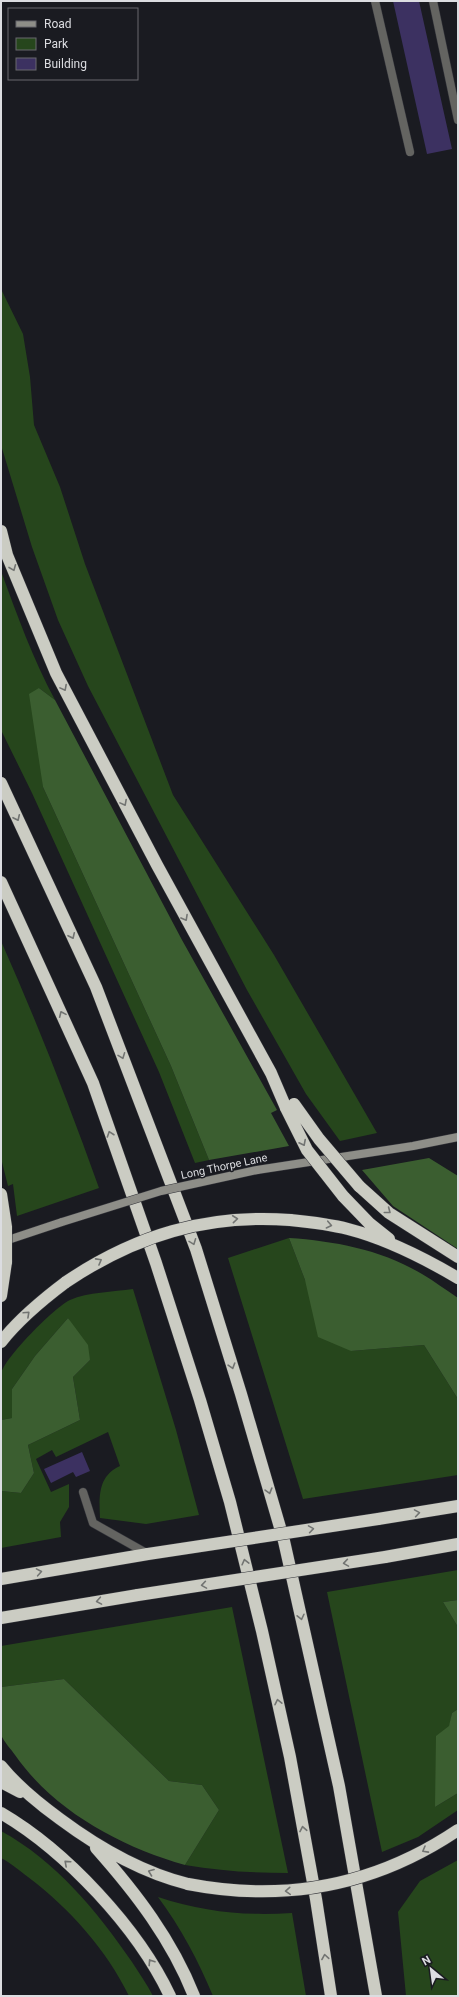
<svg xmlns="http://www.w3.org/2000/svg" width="459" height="1997" viewBox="0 0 459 1997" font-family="Roboto,sans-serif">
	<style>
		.green { fill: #26461c }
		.forest { fill: #3b5e30 }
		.building { fill: #3c3161 }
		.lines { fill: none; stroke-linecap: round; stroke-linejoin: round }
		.service-casing { stroke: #35363c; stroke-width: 9 }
		.minor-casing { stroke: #35363c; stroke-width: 9 }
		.secondary-casing { stroke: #35363c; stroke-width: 9 }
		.motorway-casing { stroke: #35363c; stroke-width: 13 }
		.service { stroke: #646461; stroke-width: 8 }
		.minor { stroke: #646461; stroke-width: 8 }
		.secondary { stroke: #8e8e88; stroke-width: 8 }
		.motorway { stroke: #cbccc3; stroke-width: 12 }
		.secondary-bridge-casing { stroke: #35363c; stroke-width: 9; stroke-linecap: butt }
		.motorway-bridge-casing { stroke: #35363c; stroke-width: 13; stroke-linecap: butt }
		.secondary-bridge { stroke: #8e8e88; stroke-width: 8 }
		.motorway-bridge { stroke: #cbccc3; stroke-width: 12 }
		.oneway { stroke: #727472 }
		.labels { text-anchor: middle; stroke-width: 3; stroke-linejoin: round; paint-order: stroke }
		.street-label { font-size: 11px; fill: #dcdde1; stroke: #1a1b21 }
	</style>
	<rect width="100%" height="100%" fill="#1a1b21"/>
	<path class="green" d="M1,289L23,334L30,377L34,425L60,487L85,564L173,795L274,955L377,1133L340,1141L306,1094L247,990L88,686L58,620L32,547L1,445Z
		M1,571C17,615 33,659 55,700L39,688L43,787L171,1066L209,1160L195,1163L159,1072L32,793L1,730Z
		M1,941C37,1022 69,1104 99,1188L17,1216L13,1184L8,1186L1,1158Z
		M289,1238L305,1280L351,1351L424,1345L458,1399V1475L303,1499L228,1258Z
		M133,1289L176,1430L199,1515L146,1524L100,1518C99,1496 98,1476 120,1466L108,1432L56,1457L52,1450L36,1459L51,1492L69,1484V1507L60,1522L61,1537L1,1548V1491L21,1493L34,1473L28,1445L80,1420L73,1377L90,1360L68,1318L35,1356L12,1389V1418L1,1420C1,1406 0,1386 1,1374C4,1358 55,1307 70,1300C88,1292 113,1292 133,1289Z
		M458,1570V1600L443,1602L458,1627V1709L452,1713L435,1807L458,1793V1810L418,1837L382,1852L327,1592Z
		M232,1607L288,1873C253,1873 220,1871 185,1865L219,1810L202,1785L169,1781L64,1679L1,1687V1646Z
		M1,1831C56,1861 97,1911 132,1962C139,1973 147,1984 153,1996H129C106,1949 70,1909 28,1877C20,1871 11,1863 1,1858Z
		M458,1860V1996H406L398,1912L420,1881Z
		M158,1897C204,1912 244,1916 292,1913L306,1996H213C198,1960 181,1928 158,1897Z"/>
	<path class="forest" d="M39,688L55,700L182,940L277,1110L271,1113L289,1146L209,1160L171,1066L43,787L29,694Z
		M429,1158L458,1176V1249L393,1206L362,1170Z
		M289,1238C335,1241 382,1250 422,1274C434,1281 446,1290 458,1298V1399L424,1345L351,1351L318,1337L305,1280Z
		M68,1318L88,1345L90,1360L73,1377L80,1420L28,1445L34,1473L21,1493L1,1491V1420L12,1418V1389L35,1356Z
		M458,1600V1627L443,1602Z
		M64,1679L169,1781L202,1785L219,1810L185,1865C121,1847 54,1811 15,1755C11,1749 4,1742 1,1735C0,1728 1,1697 1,1687Z
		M458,1709V1793L435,1807L436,1736L449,1726L452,1713Z"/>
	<path class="building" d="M393,1H419L452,149L427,154Z
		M82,1452L90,1471L76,1477L73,1472L51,1483L44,1469Z"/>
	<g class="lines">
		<g class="service-casing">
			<path id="service" d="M375,1L410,152
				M83,1492L93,1523L148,1554"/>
		</g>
		<g class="minor-casing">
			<path id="minor" d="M433,1L458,120"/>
		</g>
		<g class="secondary-casing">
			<path id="secondary" d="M257,1170L413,1146L458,1137
				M2,1242L62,1222"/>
		</g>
		<g class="motorway-casing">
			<path id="motorway" d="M1,531L7,555L56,673L157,865L271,1073L286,1108
				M1,783L96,987L196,1249L241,1394L284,1541L339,1786L376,1996
				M1,882L93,1083L156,1263L200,1400L230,1502L262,1631L290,1757L316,1899L331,1996
				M359,1186L389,1213L458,1257
				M343,1196L369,1223L389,1239
				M290,1220C310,1222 329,1224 348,1229C387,1239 424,1258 458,1278
				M1,1296L6,1262
				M1,1342C19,1319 42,1300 66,1282
				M378,1519L458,1506
				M385,1557L458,1544
				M1,1579L148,1554
				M1,1618L138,1595
				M1,1766C18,1787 38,1803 60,1819C99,1848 140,1872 188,1884
				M1,1782L20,1792
				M1,1813C66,1851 138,1928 170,1996
				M96,1848C136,1893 172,1940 194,1996"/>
		</g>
		<use href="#service" class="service"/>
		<use href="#minor" class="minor"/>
		<use href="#secondary" class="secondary"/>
		<use href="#motorway" class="motorway"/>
		<g class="secondary-bridge-casing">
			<path id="secondary-bridge" d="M62,1222L161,1191L257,1170"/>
		</g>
		<g class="motorway-bridge-casing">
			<path id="motorway-bridge" d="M294,1104L319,1139L359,1186
				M286,1108L307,1150L343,1196
				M1,1194L6,1227V1262
				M66,1282C136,1235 206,1214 290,1220
				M148,1554L378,1519
				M138,1595L385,1557
				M188,1884C286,1903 375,1886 458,1830"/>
		</g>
		<use href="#secondary-bridge" class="secondary-bridge"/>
		<use href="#motorway-bridge" class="motorway-bridge"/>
	</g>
	<defs><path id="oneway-chevron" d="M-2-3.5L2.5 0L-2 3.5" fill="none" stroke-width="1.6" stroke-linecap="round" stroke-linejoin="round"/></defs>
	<g class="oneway">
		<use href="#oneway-chevron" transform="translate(13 568) rotate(68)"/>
		<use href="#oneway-chevron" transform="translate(64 688) rotate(62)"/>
		<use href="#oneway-chevron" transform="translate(124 803) rotate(62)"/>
		<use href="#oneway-chevron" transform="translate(17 818) rotate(65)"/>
		<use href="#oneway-chevron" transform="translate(185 918) rotate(61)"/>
		<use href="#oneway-chevron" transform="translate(72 936) rotate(65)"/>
		<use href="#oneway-chevron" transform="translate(62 1014) rotate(-114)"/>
		<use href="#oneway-chevron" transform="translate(122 1056) rotate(69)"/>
		<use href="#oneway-chevron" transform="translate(110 1134) rotate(-109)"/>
		<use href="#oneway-chevron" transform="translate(303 1143) rotate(63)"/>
		<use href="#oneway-chevron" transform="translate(388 1211) rotate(38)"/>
		<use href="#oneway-chevron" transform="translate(235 1219) rotate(-6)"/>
		<use href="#oneway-chevron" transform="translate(329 1225) rotate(12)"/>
		<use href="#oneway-chevron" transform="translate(193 1242) rotate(69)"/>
		<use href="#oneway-chevron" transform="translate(99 1261) rotate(-29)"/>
		<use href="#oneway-chevron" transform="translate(27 1314) rotate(-43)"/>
		<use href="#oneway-chevron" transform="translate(232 1366) rotate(73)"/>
		<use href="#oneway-chevron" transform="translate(269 1491) rotate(74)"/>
		<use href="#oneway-chevron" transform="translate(417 1513) rotate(-9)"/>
		<use href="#oneway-chevron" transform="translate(311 1529) rotate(-9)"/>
		<use href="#oneway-chevron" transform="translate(245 1562) rotate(-104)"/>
		<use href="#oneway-chevron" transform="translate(346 1563) rotate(171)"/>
		<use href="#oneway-chevron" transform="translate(39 1572) rotate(-10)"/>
		<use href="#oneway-chevron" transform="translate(204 1585) rotate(171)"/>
		<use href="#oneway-chevron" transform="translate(99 1601) rotate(170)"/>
		<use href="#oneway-chevron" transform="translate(301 1617) rotate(77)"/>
		<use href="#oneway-chevron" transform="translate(278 1702) rotate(-102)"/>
		<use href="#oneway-chevron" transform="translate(303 1829) rotate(-101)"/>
		<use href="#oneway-chevron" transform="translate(425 1850) rotate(151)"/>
		<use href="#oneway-chevron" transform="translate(67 1863) rotate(-138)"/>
		<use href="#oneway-chevron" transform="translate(151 1872) rotate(-159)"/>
		<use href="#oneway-chevron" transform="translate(288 1891) rotate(176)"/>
		<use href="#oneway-chevron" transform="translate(325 1957) rotate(-99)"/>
		<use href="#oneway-chevron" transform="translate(151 1962) rotate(-123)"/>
	</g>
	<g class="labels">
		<g class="street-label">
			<text transform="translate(224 1166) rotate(-12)" y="4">Long Thorpe Lane</text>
		</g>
	</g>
	<rect width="459" height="1997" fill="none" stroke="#dcdde1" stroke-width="4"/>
	<rect x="8" y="8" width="130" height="72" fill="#1a1b21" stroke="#68696e"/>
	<rect x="16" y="21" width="20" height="6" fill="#8e8e88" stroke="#68696e"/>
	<text x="44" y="28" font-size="12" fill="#dcdde1">Road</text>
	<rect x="16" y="38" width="20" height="12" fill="#26461c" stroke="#68696e"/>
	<text x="44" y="48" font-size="12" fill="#dcdde1">Park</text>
	<rect x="16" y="58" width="20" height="12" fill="#3c3161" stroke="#68696e"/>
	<text x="44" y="68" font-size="12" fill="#dcdde1">Building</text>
	<g transform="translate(431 1969) rotate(331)" stroke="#1a1b21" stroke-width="3" paint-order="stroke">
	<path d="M0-3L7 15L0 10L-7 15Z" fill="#dcdde1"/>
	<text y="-6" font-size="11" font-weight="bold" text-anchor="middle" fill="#dcdde1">N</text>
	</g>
</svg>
